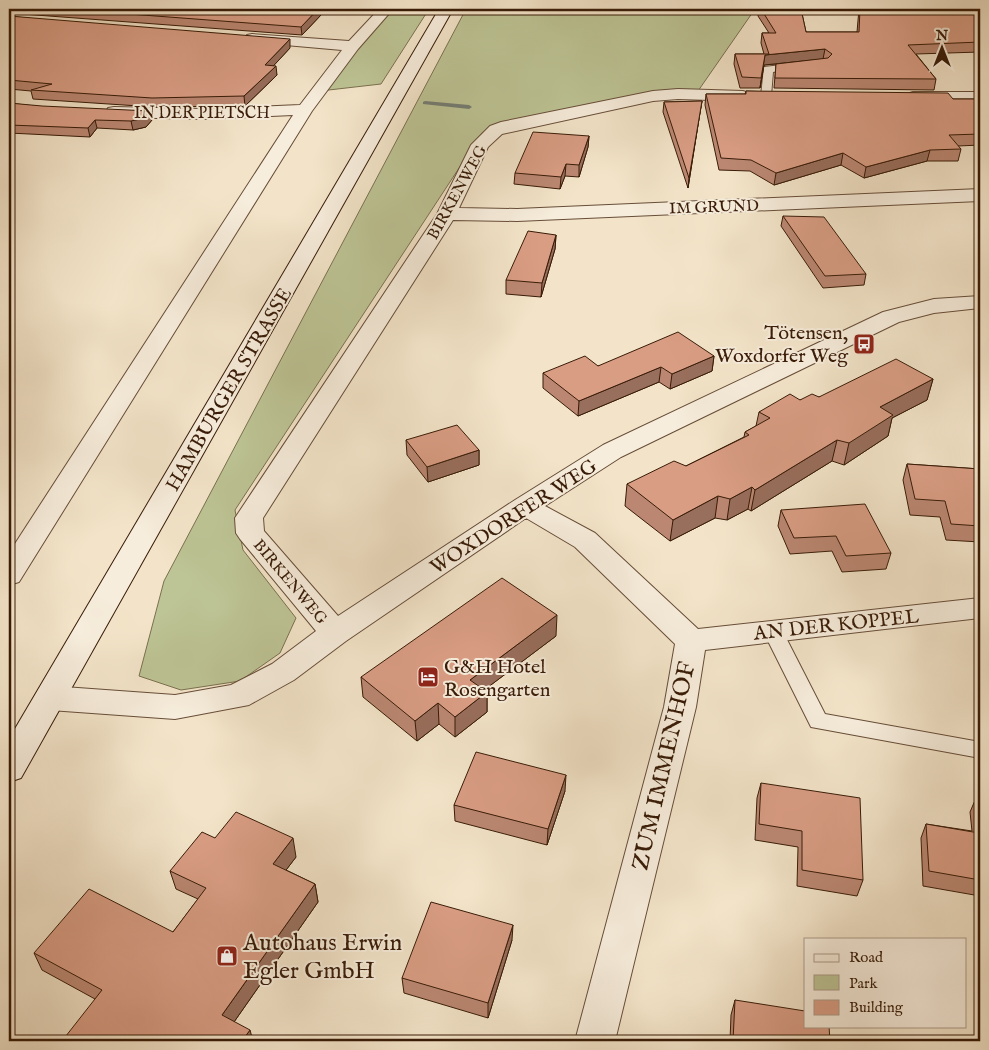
<svg xmlns="http://www.w3.org/2000/svg" width="989" height="1050" viewBox="0 0 989 1050" font-family="'IM FELL English',serif">
	<style>
		.green { fill: #bdc495; stroke: #7a704e }
		.lines { fill: none; stroke-linecap: round; stroke-linejoin: round }
		.stream { fill: #747d73; fill-rule: evenodd }
		.service-casing { stroke: #674d38; stroke-width: 2 }
		.minor-casing { stroke: #674d38; stroke-width: 2 }
		.secondary-casing { stroke: #381b07; stroke-width: 2 }
		.service { fill: #f7eddc; fill-rule: evenodd }
		.minor { fill: #f7eddc; fill-rule: evenodd }
		.secondary { fill: #f7eddc; fill-rule: evenodd }
		.wall { fill: #bb8772; stroke: #381b07 }
		.shaded-wall { fill: #986e5c; stroke: #381b07 }
		.building { fill: #d99d84; stroke: #381b07 }
		.labels { text-anchor: middle; stroke-width: 4; stroke-linejoin: round; paint-order: stroke }
		.far-street-label { font-size: 16px; fill: #381b07; stroke: #f7eddc }
		.poi-label { font-size: 20px; fill: #381b07; stroke: #f7eddc; text-anchor: end }
		.street-label { font-size: 20px; fill: #381b07; stroke: #f7eddc }
		.near-street-label { font-size: 24px; fill: #381b07; stroke: #f7eddc }
		.near-poi-label { font-size: 24px; fill: #381b07; stroke: #f7eddc; text-anchor: start }
	</style>
	<rect width="100%" height="100%" fill="#f3e4c9"/>
	<filter id="stains"><feTurbulence type="fractalNoise" baseFrequency=".004" numOctaves="4"/><feColorMatrix values="0 0 0 0 .2 0 0 0 0 .09 0 0 0 0 .02 0 0 0 .5 -.17"/></filter>
	<radialGradient id="worn" r=".72"><stop offset=".6" stop-color="#630" stop-opacity="0"/><stop offset="1" stop-color="#630" stop-opacity=".3"/></radialGradient>
	<path class="green" d="M378,9H429L381,84L320,91Z
		M466,9H755L698,91L510,121L482,133L235,510L243,550L296,618L280,653L240,681L181,690L139,676L164,581Z"/>
	<g class="lines">
		<path class="stream" d="M425,101L469,105L472,107L469,109L423,104V102Z"/>
		<g class="service-casing">
			<path id="service" d="M799,63L803,64V68L773,72L771,96L770,98H762L761,96L764,67Z
				M773,624L780,626L825,714L980,742V758L811,727L763,631L766,626Z"/>
		</g>
		<g class="minor-casing">
			<path id="minor" d="M379,9H393L358,49L312,111L19,582L9,585V553L293,115L202,119L114,117L108,116L106,112L108,108L114,107L202,109L300,105L342,50L252,42L247,41L245,38L247,35L252,34L349,41Z
				M678,89L743,91L749,93L751,96L749,99L743,101L678,99L653,101L502,134L488,147L459,208L517,209L980,189V201L517,221L453,220L263,518L264,531L338,616L515,500L603,445L883,312L934,299L980,296V308L934,313L899,322L621,457L545,506L595,533L698,629L980,598V618L705,650L696,707L615,1041H575L664,707L675,644L575,547L526,518L346,641L294,680L249,705L175,719L50,710L39,707L34,698L39,689L50,686L175,695L231,685L272,664L316,631L240,539L236,533L235,518L437,214L471,145L490,126L501,122L653,91Z
				M913,92H980V102L907,100L905,97L907,94Z"/>
		</g>
		<g class="secondary-casing">
			<path id="secondary" d="M439,9H453L21,778L9,782V739Z"/>
		</g>
		<use href="#service" class="service"/>
		<use href="#minor" class="minor"/>
		<use href="#secondary" class="secondary"/>
	</g>
	<path class="wall" d="M9,9H320L321,15L302,35L9,13Z
		M759,9H801L806,32H857L859,9H976L977,18L980,22V52L916,54L936,79L934,90L774,88L776,64L764,65L760,88H740L734,64L735,54H764L761,43L762,33H769L758,16Z
		M9,16L290,48L273,66L277,75L245,106L154,107L33,99L31,91L9,89Z
		M746,91L953,99H980V145L958,146L961,149L958,161H927L864,178L841,165L774,185L750,171L719,170L705,105L706,94H745Z
		M702,101L700,112L688,188L663,112L664,102Z
		M9,103L152,120L146,127L133,130L97,128L90,137L9,133Z
		M589,136L588,147L579,177L565,176L560,189L514,184L515,173Z
		M783,216L866,274L864,285L823,288L781,226Z
		M556,235L555,249L541,297L506,294V280Z
		M714,356L712,371L670,389L659,382L578,416L543,388V373L598,366Z
		M933,379L927,400L892,418L888,436L844,465L832,461L751,511L748,509L727,520L715,518L670,541L625,506L627,484L686,466L744,437L745,432L756,426L759,412L800,400Z
		M406,440L479,450V465L428,482L407,455Z
		M907,464L980,469V542L946,540L940,517L910,515L903,480Z
		M781,510L891,553L886,569L842,572L832,551L790,554L778,526Z
		M556,636L484,690L487,692V712L455,737L439,724L417,741L363,697L361,677Z
		M761,783L863,880L857,896L797,886L798,847L755,840L757,798Z
		M565,791L547,845L455,821L454,805Z
		M976,798H980V896L923,886L921,838L926,824L972,831L970,812Z
		M215,838L296,857L286,870L315,884L318,902L234,1022L95,999L42,970L34,953L173,932L198,899L176,889L170,871Z
		M512,940L488,1018L404,993L402,978Z
		M735,1000L830,1041H730L731,1015Z"/>
	<path class="shaded-wall" d="M318,9H320L321,15L302,35L301,27Z
		M290,39V48L266,74L265,65Z
		M825,49L823,59L764,65L760,88L765,55Z
		M276,66L277,75L245,106L244,96Z
		M702,101L700,112L688,188L689,178Z
		M150,111L152,120L146,127L133,130L131,121Z
		M95,120L97,128L90,137L88,128Z
		M589,136L588,147L579,177V165Z
		M930,150L927,161L864,178L866,167Z
		M843,153L841,165L774,185L776,173Z
		M566,164L565,176L560,189L561,177Z
		M556,235L555,249L541,297L542,283Z
		M714,356L712,371L670,389L672,374Z
		M661,367L659,382L578,416L579,401Z
		M933,379L927,400L892,418L888,436L844,465L849,443L880,407Z
		M837,440L832,461L751,511L755,490Z
		M479,450V465L428,482L427,467Z
		M752,487L748,509L727,520L730,499Z
		M718,496L715,518L670,541L673,520Z
		M557,615L556,636L471,700L470,680Z
		M487,692V712L455,737V717Z
		M438,703L439,724L417,741L415,721Z
		M566,775L565,791L547,845L548,829Z
		M293,838L296,857L277,882L273,864Z
		M315,884L318,902L227,1032L222,1015Z
		M513,925L512,940L488,1018V1003Z
		M250,1030L253,1041H242Z"/>
	<path class="building" d="M63,9H318L301,27Z
		M761,9H801L806,32H859L860,9H976L977,18L980,22V42L908,45L936,79L775,78L776,64L828,58L832,54L825,49L765,55L761,78L742,77L735,54H769L762,33H776Z
		M9,16L290,39L265,65L276,66L244,96L152,98L31,90L52,84L9,80Z
		M746,91L948,93L953,99H980V134L949,135L961,149L930,150L866,167L843,153L776,173L751,160L721,158L706,94H746Z
		M702,101L689,178L664,102Z
		M9,103L42,106L150,111L145,118L131,121L95,120L88,128L9,125Z
		M533,132L589,136L579,165L566,164L561,177L515,173Z
		M783,216L824,217L866,274L825,276Z
		M528,231L556,235L542,283L506,280Z
		M678,332L714,356L672,374L661,367L579,401L543,373L585,356L598,366Z
		M896,359L933,379L880,407L893,415L849,443L837,440L755,490L752,487L730,499L718,496L673,520L627,484L674,461L686,466L749,435L745,432L770,418L759,412L790,394L800,400L812,394L819,397Z
		M457,425L479,450L427,467L406,440Z
		M907,464L980,469V526L951,524L945,501L915,499Z
		M865,504L891,553L846,556L836,536L794,538L781,510Z
		M502,578L557,615L470,680L487,692L455,717L438,703L415,721L361,677Z
		M476,752L566,775L548,829L454,805Z
		M761,783L860,798L863,880L802,870V831L759,824Z
		M976,798H980V880L929,871L926,824L979,833Z
		M236,812L293,838L273,864L315,884L222,1015L250,1030L242,1041H62L102,990L34,953L89,889L173,932L206,888L170,871L202,832L215,838Z
		M431,902L513,925L488,1003L402,978Z
		M735,1000L805,1011V1026H829L830,1041H733Z"/>
	<defs>
		<g id="bus-square" transform="scale(1.125)"><rect x="-9" y="-9" width="18" height="18" rx="4" fill="#8f2418" stroke="#f7eddc"/><path d="M-5-6H5V4H4V6H2V4H-2V6H-4V4H-5ZM-3.5-4V0h7V-4ZM-3.5 1.2v1.5H-2V1.2ZM2 1.2v1.5H3.5V1.2Z" fill="#fff"/></g>
		<g id="hotel-square" transform="scale(1.125)"><rect x="-9" y="-9" width="18" height="18" rx="4" fill="#8f2418" stroke="#f7eddc"/><path d="M-6-4.5h1.5V1H6V5H4.5V3h-9V5H-6ZM-4 0a1.8 1.8 0 1 1 3.6 0ZM.5 0V-2.5h3Q6-2.5 6 0Z" fill="#fff"/></g>
		<g id="shop-square" transform="scale(1.125)"><rect x="-9" y="-9" width="18" height="18" rx="4" fill="#8f2418" stroke="#f7eddc"/><path d="M-5-2.5h2.3a2.7 3.5 0 0 1 5.4 0H5L5.5 6h-11ZM-1.5-2.5h3a1.5 2.3 0 0 0-3 0Z" fill="#fff"/></g>
	</defs>
	<g fill-rule="evenodd">
		<use href="#bus-square" x="864" y="344"/>
		<use href="#hotel-square" x="428" y="677"/>
		<use href="#shop-square" x="227" y="956"/>
	</g>
	<g class="labels">
		<g class="far-street-label">
			<text x="202" y="118">IN DER PIETSCH</text>
			<text transform="translate(456 192) rotate(-61)" y="6">BIRKENWEG</text>
			<text transform="translate(714 206) rotate(-2)" y="6">IM GRUND</text>
			<text transform="translate(291 581) rotate(50)" y="6">BIRKENWEG</text>
		</g>
		<g class="poi-label">
			<text x="848" y="339">Tötensen,<tspan x="848" dy="23">Woxdorfer Weg</tspan></text>
			<text x="444" y="673" text-anchor="start">G&amp;H Hotel<tspan x="444" dy="23">Rosengarten</tspan></text>
		</g>
		<g class="street-label">
			<text transform="translate(228 389) rotate(-60)" y="7">HAMBURGER STRASSE</text>
			<text transform="translate(513 516) rotate(-33)" y="7">WOXDORFER WEG</text>
			<text transform="translate(836 624) rotate(-6)" y="7">AN DER KOPPEL</text>
		</g>
		<g class="near-street-label">
			<text transform="translate(663 766) rotate(-77)" y="8">ZUM IMMENHOF</text>
		</g>
		<g class="near-poi-label">
			<text x="243" y="950">Autohaus Erwin<tspan x="243" dy="28">Egler GmbH</tspan></text>
		</g>
	</g>
	<rect width="989" height="1050" fill="none" stroke="#f3e4c9" stroke-width="30"/>
	<rect x="10" y="10" width="969" height="1030" fill="none" stroke="#381b07" stroke-width="2.5"/>
	<rect x="15" y="15" width="959" height="1020" fill="none" stroke="#381b07"/>
	<rect x="804" y="938" width="162" height="90" fill="#f7eddc" stroke="#ab9987"/>
	<rect x="814" y="954" width="25" height="8" fill="#f7eddc" stroke="#ab9987"/>
	<text x="849" y="962" font-size="15" fill="#381b07">Road</text>
	<rect x="814" y="975" width="25" height="15" fill="#bdc495" stroke="#ab9987"/>
	<text x="849" y="988" font-size="15" fill="#381b07">Park</text>
	<rect x="814" y="1000" width="25" height="15" fill="#d99d84" stroke="#ab9987"/>
	<text x="849" y="1012" font-size="15" fill="#381b07">Building</text>
	<g transform="translate(942 48)" stroke="#f7eddc" stroke-width="4" paint-order="stroke">
	<path d="M0-4L9 19L0 12L-9 19Z" fill="#381b07"/>
	<text y="-8" font-size="14" font-weight="bold" text-anchor="middle" fill="#381b07">N</text>
	</g>
	<rect width="100%" height="100%" filter="url(#stains)"/>
	<rect width="100%" height="100%" fill="url(#worn)"/>
</svg>
